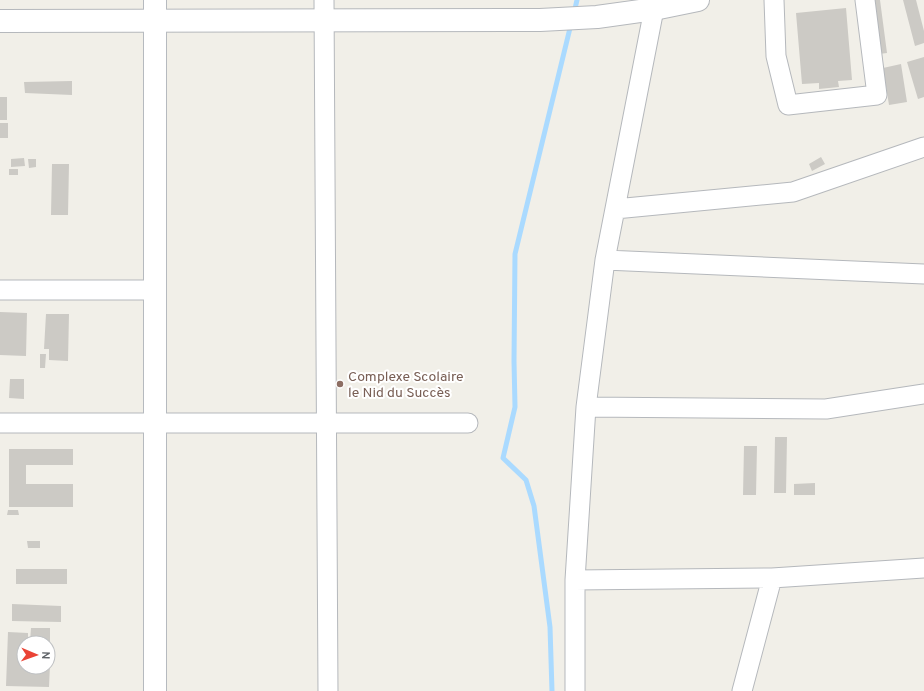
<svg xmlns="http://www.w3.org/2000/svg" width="924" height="691" viewBox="0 0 924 691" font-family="Overpass,sans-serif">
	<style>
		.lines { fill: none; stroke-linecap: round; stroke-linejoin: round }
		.stream { stroke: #aadaff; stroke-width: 5 }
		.building { fill: #cccac5 }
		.minor-casing { stroke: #b5b8bc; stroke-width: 21 }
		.tertiary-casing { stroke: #b5b8bc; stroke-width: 24 }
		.secondary-casing { stroke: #b6babf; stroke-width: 24 }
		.minor { stroke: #fff; stroke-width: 19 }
		.tertiary { stroke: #fff; stroke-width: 22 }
		.secondary { stroke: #fff; stroke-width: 22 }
		.education-dot { fill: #8d6e63; stroke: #fff; stroke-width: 1.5 }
		.labels { text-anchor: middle; stroke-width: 4; stroke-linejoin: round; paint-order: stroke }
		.education-label { font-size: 14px; fill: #785e54; stroke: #fff; text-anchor: start }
	</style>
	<rect width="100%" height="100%" fill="#f1efe8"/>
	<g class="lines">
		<path class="stream" d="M574,13L577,0
			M552,691L550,627L534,506L526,480L503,458L515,407L514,361L515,254L571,24"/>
	</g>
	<path class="building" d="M871,0H880L887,53L879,54Z
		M903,0H916L924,31V43L915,46Z
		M846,8L852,80L838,81L839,87L819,89V83L802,84L796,13Z
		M924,57V97L918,99L907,62Z
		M901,64L907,102L889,105L883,68Z
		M72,81V95L25,93L24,82Z
		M0,97H7V120H0Z
		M0,123H8V138H0Z
		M821,157L825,164L812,171L809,164Z
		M24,158L25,166L11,167V159Z
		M28,159H36V167L29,168Z
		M52,164H69L68,215H51Z
		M9,169H18V175H9Z
		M0,312L27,313L26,356L0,355Z
		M46,314H69L68,361L49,360V349H44Z
		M40,354H46L45,368H40Z
		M10,379H24V399L9,398Z
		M775,437H787L786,493H774Z
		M744,446H757L756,495H743Z
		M9,449H73V465H26V484H73V507H9Z
		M815,483V495H794V484Z
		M8,510H18L19,515H7Z
		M27,541H40V548H28Z
		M16,569H67V584H16Z
		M12,604L61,606V622L12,621Z
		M31,628H50V642H30Z
		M8,632L28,633V643H24V667H48V665H50L49,687L6,686Z"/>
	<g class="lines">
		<g class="minor-casing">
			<path id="minor" d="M324,0L328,691
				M774,0L776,56L788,105L877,95L865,0
				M615,209L793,192L924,147
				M605,260L924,274
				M0,290H155
				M586,407L826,409L924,394
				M0,423H468
				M575,580L772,578L924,568
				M575,691V580L586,407L605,260L654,9L652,0
				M742,691L772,578"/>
		</g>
		<g class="tertiary-casing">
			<path id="tertiary" d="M0,21L540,20L597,17L654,9L698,0"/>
		</g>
		<g class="secondary-casing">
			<path id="secondary" d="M155,691V0"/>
		</g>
		<use href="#minor" class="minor"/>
		<use href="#tertiary" class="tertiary"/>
		<use href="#secondary" class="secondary"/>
	</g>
	<circle class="education-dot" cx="340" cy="384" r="4"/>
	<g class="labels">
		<g class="education-label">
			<text x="348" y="381">Complexe Scolaire<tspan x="348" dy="16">le Nid du Succès</tspan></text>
		</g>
	</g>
	<g transform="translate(36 655) rotate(92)"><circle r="19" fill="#ffffff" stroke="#bfc1c3"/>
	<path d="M0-3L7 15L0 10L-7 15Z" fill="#ea4335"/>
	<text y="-6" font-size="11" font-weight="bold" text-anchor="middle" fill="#5f6368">N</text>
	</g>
</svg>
